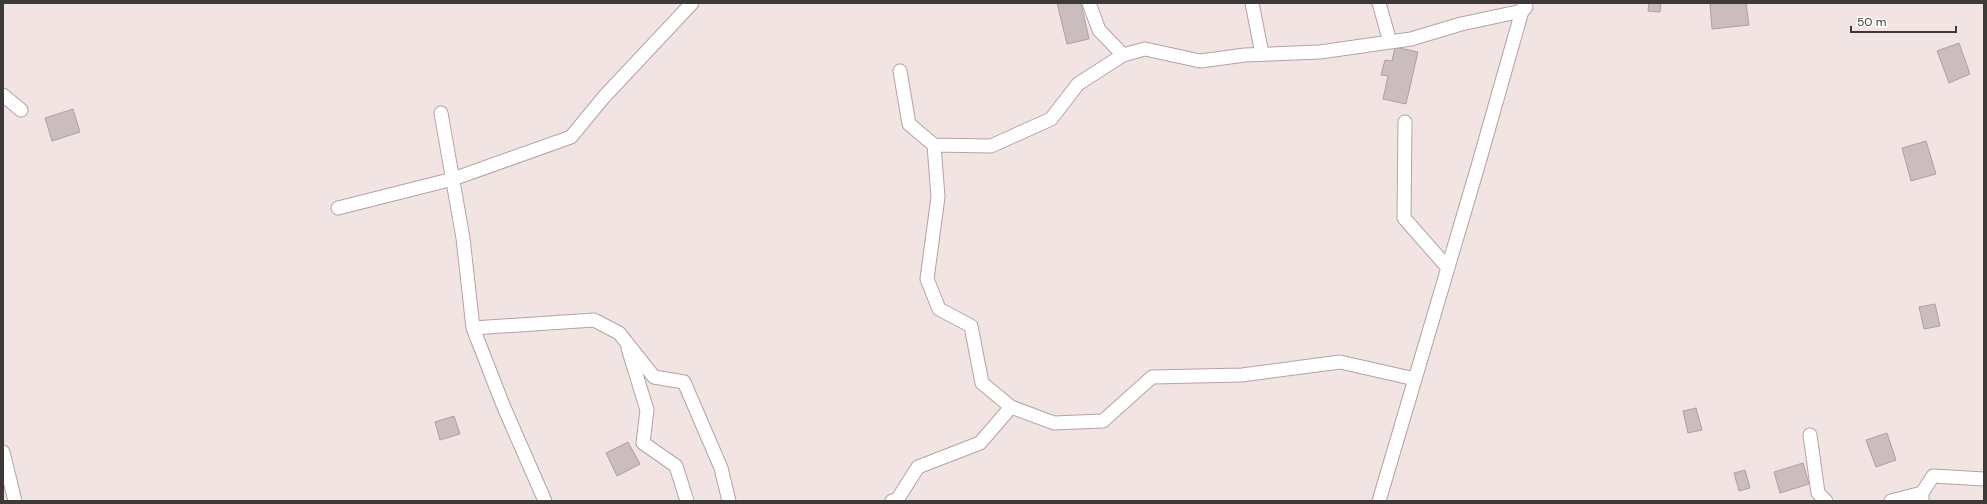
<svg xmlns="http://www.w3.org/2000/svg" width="1987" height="504" viewBox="0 0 1987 504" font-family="'DM Sans',sans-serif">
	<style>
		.building { fill: #cbbdbd; stroke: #afa1a1 }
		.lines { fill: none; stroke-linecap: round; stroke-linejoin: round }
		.minor-casing { stroke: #b1a4a3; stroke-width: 15 }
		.minor { stroke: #fff; stroke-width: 13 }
	</style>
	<rect width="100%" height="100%" fill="#f2e4e3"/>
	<path class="building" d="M1057,3H1081L1089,39L1067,44Z
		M1649,3H1661L1660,12L1648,11Z
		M1718,3H1746L1749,25L1712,29L1710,4Z
		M1959,43L1970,74L1949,83L1937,51Z
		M1395,47L1418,52L1406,104L1383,99L1388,76L1381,75L1385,60L1392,61Z
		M73,109L80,132L52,141L45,118Z
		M1926,141L1936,174L1911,181L1902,148Z
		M1935,304L1940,326L1924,329L1919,307Z
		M1696,408L1702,430L1688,433L1683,411Z
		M454,416L460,434L440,440L435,422Z
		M1887,433L1896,460L1876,467L1866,440Z
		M628,442L640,464L617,476L606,453Z
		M1803,463L1809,484L1780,493L1774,472Z
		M1745,470L1750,488L1739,491L1734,473Z"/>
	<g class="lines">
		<g class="minor-casing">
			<path id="minor" d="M1089,3L1099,30L1123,55
				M1252,3L1262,54
				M1379,3L1390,42
				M900,71L909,124L934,145L991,146L1051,119L1078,84L1123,55L1145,49L1200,61L1245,55L1320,52L1411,39L1461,24L1522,11L1525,3
				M3,95L21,110
				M441,113L463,238L473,328L503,405L545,501
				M1405,122L1404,218L1448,268
				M338,208L453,179L571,137L603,98L692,3
				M473,328L594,320L619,333L654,377L684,382L721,468L729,501
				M628,348L647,410L643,443L676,466L687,501
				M1011,407L1054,423L1103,421L1152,377L1242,375L1340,362L1415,379
				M1810,435L1818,493L1826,501
				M3,452L15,501
				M1922,493L1933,476L1984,479
				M892,501L897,500L918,467L980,443L1011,407L982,383L971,326L939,309L927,279L938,197L934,145
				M1379,501L1478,166L1522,11L1526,7
				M1891,501L1922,493V501"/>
		</g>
		<use href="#minor" class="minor"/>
	</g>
	<rect width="1987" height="504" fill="none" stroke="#3e3939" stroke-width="8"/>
	<path d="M1851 26v6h105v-6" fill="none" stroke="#3e3939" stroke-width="2"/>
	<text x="1857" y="26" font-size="12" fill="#3e3939" stroke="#ffffff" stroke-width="3" paint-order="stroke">50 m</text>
</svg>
